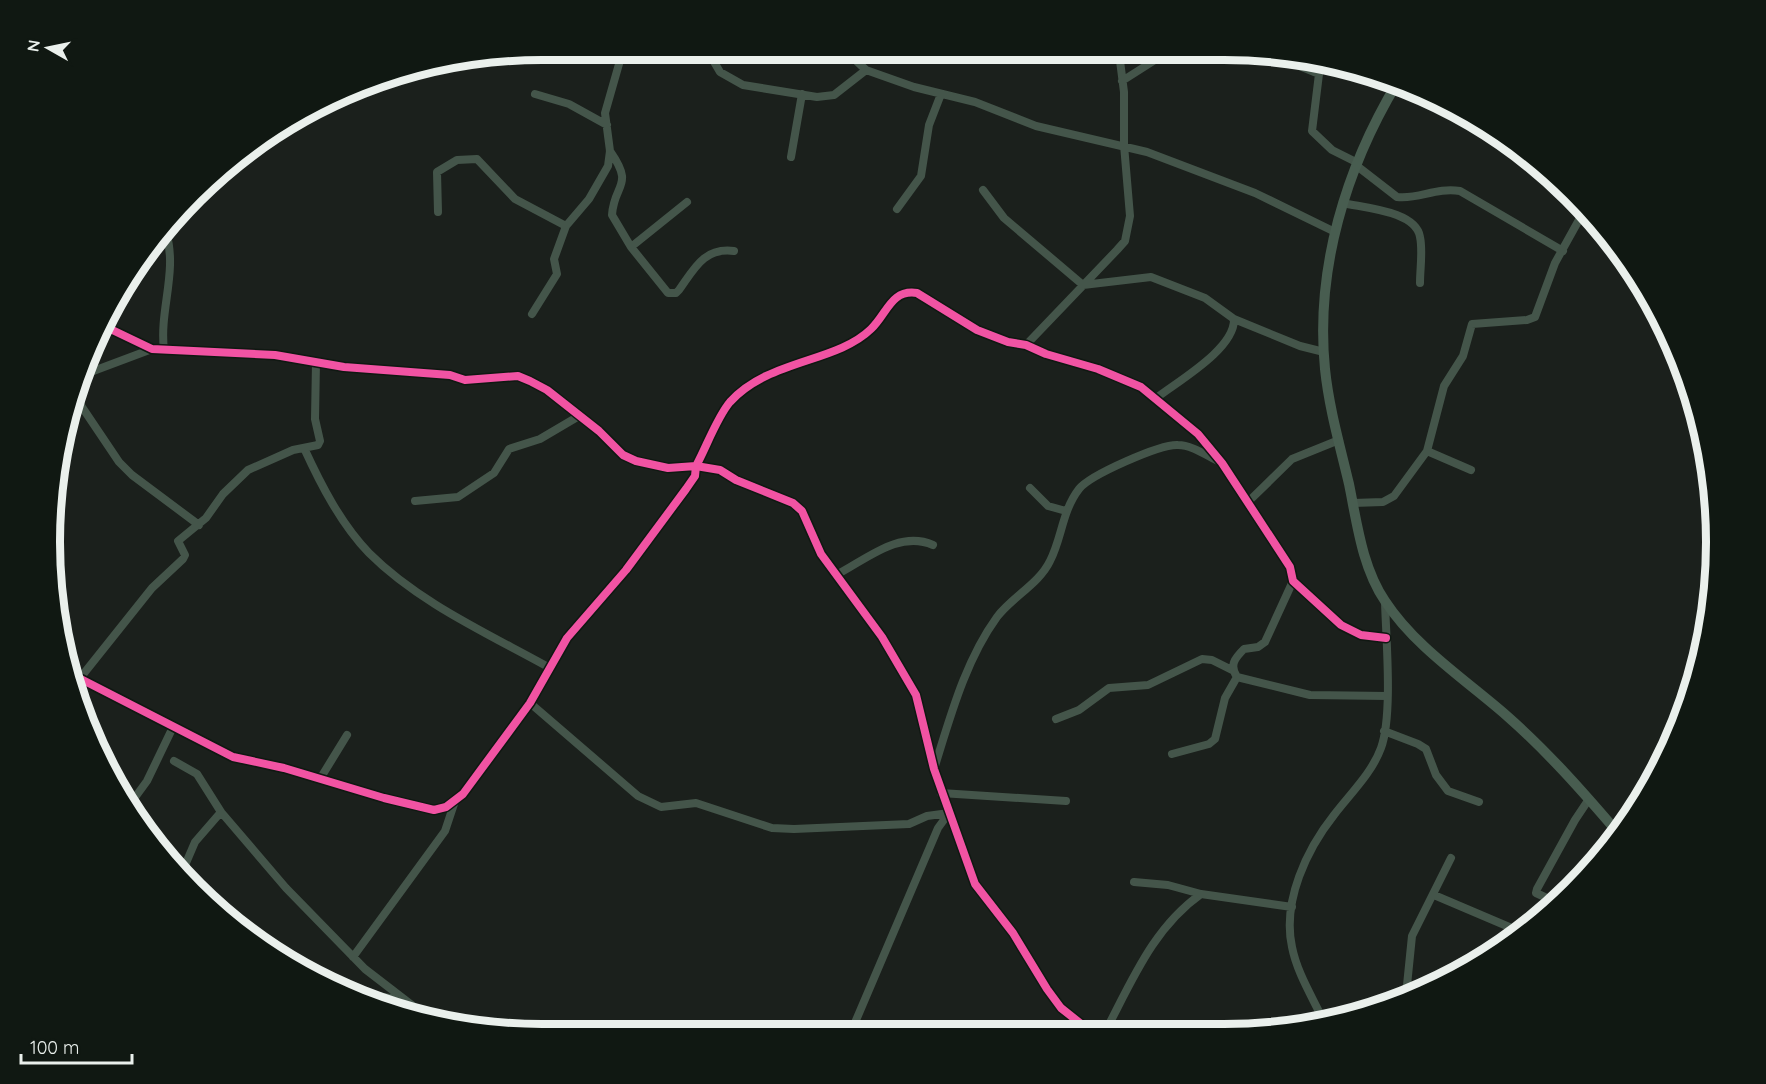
<svg xmlns="http://www.w3.org/2000/svg" width="1766" height="1084" viewBox="0 0 1766 1084" font-family="Quicksand,sans-serif">
	<style>
		.lines { fill: none; stroke-linecap: round; stroke-linejoin: round }
		.minor { stroke: #44554a; stroke-width: 8 }
		.major { stroke: #485d50; stroke-width: 10 }
		.cycleway-casing { stroke: #101812; stroke-width: 11 }
		.cycleway { stroke: #f153a3; stroke-width: 8 }
		.rim { fill: none; stroke: #eaf0ec; stroke-width: 8 }
	</style>
	<rect width="100%" height="100%" fill="#1b201c"/>
	<g class="lines">
		<path class="minor" d="M707,50L720,72L743,85L817,97L834,95L866,70
			M846,51L866,70L914,87L975,102L1036,126L1147,152L1255,193L1335,232
			M1270,54L1319,74L1312,131L1332,150L1358,163
			M1122,81L1166,53
			M535,94L569,104L607,125
			M610,151C635,187 614,183 612,215L631,247L668,293H676L679,290C694,269 704,247 734,251
			M791,157L802,94
			M1357,166L1397,197C1418,200 1436,187 1460,191L1563,251
			M983,190L1004,218L1083,285L1151,277L1205,298L1234,319C1235,349 1178,381 1155,399
			M1343,203C1364,208 1416,211 1420,237C1423,251 1420,268 1420,283
			M897,209L921,176L929,125L941,94
			M438,212L437,172L457,160L477,159L515,199L566,226
			M631,247L687,202
			M532,314L557,274L554,259L566,226L589,199L608,166L610,151L605,113L623,50
			M1234,319L1300,346L1324,352
			M104,326L152,349L275,355L344,367L450,375L465,380L518,376L530,381L547,390L599,431L623,455L636,461L668,468L696,466L720,470L736,480L793,503L802,511L821,554L882,637L916,695L934,769L975,884L1013,933L1047,989L1061,1008L1090,1031L1106,1033
			M1026,345L1117,250L1125,241L1130,216L1124,145V92L1119,53
			M152,349L80,376L75,391L80,404L119,462L132,475L199,525
			M164,350C159,310 178,272 166,232
			M304,448C321,485 341,524 369,553C419,603 489,634 550,668
			M1427,451L1471,470
			M1030,488L1048,506L1066,511
			M415,501L458,497L494,473L509,449L540,439L579,416
			M1248,502L1292,459L1339,440
			M1353,503L1383,502L1394,496L1427,451L1444,386L1463,356L1472,324L1527,320L1535,317L1555,263L1585,209
			M836,575C867,559 899,530 933,545
			M1293,581L1265,642L1258,647L1244,649C1235,658 1229,665 1237,677L1310,695L1387,696
			M71,674L233,757L284,768L384,798L434,810L446,807L463,794L530,703L567,638L626,570L686,489L695,476L696,466C706,448 717,417 730,402C769,359 836,363 871,329C887,314 891,289 917,293L977,330L1008,342L1026,345L1046,354L1098,369L1141,387L1198,434L1222,463L1290,567L1293,581L1341,625L1361,635L1386,638
			M81,677L152,588L183,559L185,555L178,541L206,518L223,494L248,470L293,450L318,445L320,441L315,419L316,362
			M530,703L638,796L661,807L696,803L772,828L794,829L909,824L927,816L949,813
			M1056,719L1079,710L1109,688L1148,685L1202,659L1212,660L1232,670
			M1384,731L1418,744L1426,749L1436,775L1448,791L1479,802
			M1172,754L1209,744L1215,739L1225,698L1237,677
			M174,761L197,774L221,812
			M934,769C950,718 965,661 997,617C1012,597 1039,584 1050,561C1062,538 1062,511 1079,489C1090,475 1160,444 1178,445C1192,445 1207,456 1220,462
			M320,779L347,735
			M941,793L1066,801
			M128,807L147,781L173,727
			M183,870L195,842L221,812L286,888L365,969L426,1016
			M1134,882L1168,885L1201,894
			M1434,895L1521,932
			M1552,909L1549,899L1536,893L1537,889L1575,820L1589,799
			M353,957L445,831L455,801
			M341,990L402,1000
			M1406,995L1412,936L1451,858
			M1324,1022C1313,998 1297,973 1292,947C1282,901 1307,849 1334,815C1350,794 1372,773 1381,748C1393,715 1386,639 1385,602
			M851,1032L938,828L949,813
			M1105,1032C1132,981 1153,928 1201,894L1292,907"/>
		<path class="major" d="M1397,83C1346,168 1315,269 1325,369C1329,408 1340,446 1349,484C1357,523 1362,567 1385,601C1415,647 1466,680 1507,716C1548,752 1584,793 1619,834"/>
		<g class="cycleway-casing">
			<path id="cycleway" d="M104,326L152,349L275,355L344,367L450,375L465,380L518,376L530,381L547,390L599,431L623,455L636,461L668,468L696,466L720,470L736,480L793,503L802,511L821,554L882,637L916,695L934,769L975,884L1013,933L1047,989L1061,1008L1090,1031L1106,1033
				M71,674L233,757L284,768L384,798L434,810L446,807L463,794L530,703L567,638L626,570L686,489L695,476L696,466C706,448 717,417 730,402C769,359 836,363 871,329C887,314 891,289 917,293L977,330L1008,342L1026,345L1046,354L1098,369L1141,387L1198,434L1222,463L1290,567L1293,581L1341,625L1361,635L1386,638"/>
		</g>
		<use href="#cycleway" class="cycleway"/>
	</g>
	<path d="M0 0H1766V1084H0ZM542 60H1224A482 482 0 0 1 1706 542V542A482 482 0 0 1 1224 1024H542A482 482 0 0 1 60 542V542A482 482 0 0 1 542 60Z" fill="#101812" fill-rule="evenodd"/>
	<path class="rim" d="M542 60H1224A482 482 0 0 1 1706 542V542A482 482 0 0 1 1224 1024H542A482 482 0 0 1 60 542V542A482 482 0 0 1 542 60Z"/>
	<g transform="translate(48 48) rotate(279)" stroke="#101812" stroke-width="4.5" paint-order="stroke">
	<path d="M0-4.5L10 22L0 15L-10 22Z" fill="#eaf0ec"/>
	<text y="-9" font-size="16" font-weight="bold" text-anchor="middle" fill="#eaf0ec">N</text>
	</g>
	<path d="M21 1054v9h111v-9" fill="none" stroke="#eaf0ec" stroke-width="3"/>
	<text x="30" y="1054" font-size="18" fill="#eaf0ec" stroke="#101812" stroke-width="4.5" paint-order="stroke">100 m</text>
</svg>
